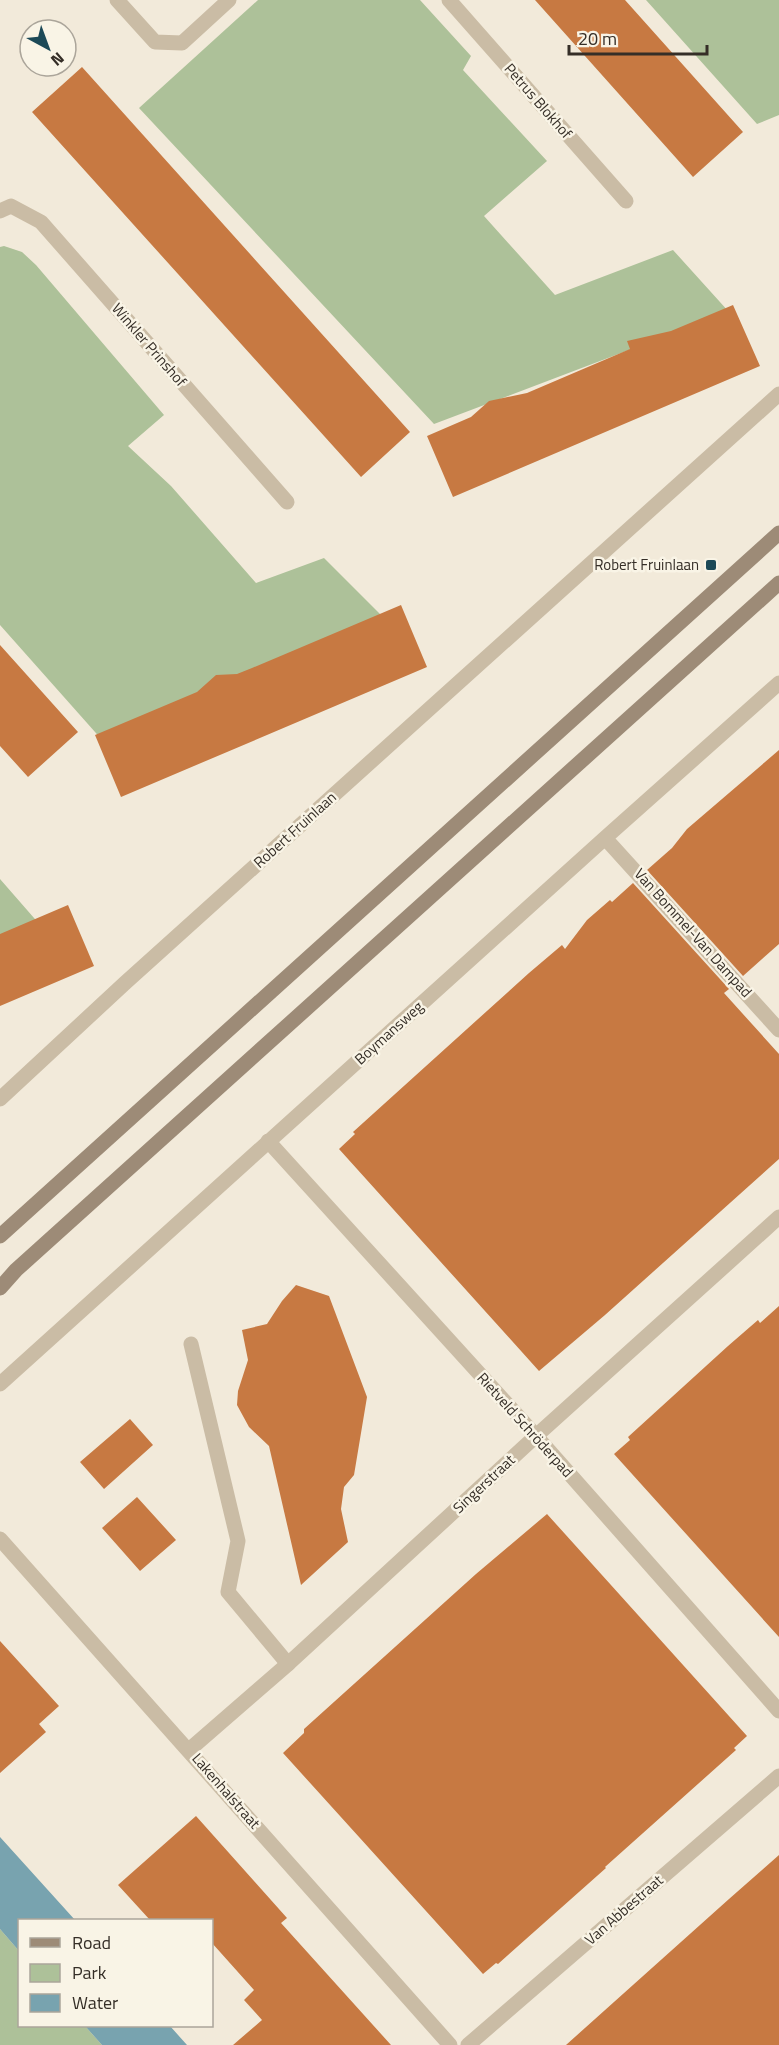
<svg xmlns="http://www.w3.org/2000/svg" width="779" height="2045" viewBox="0 0 779 2045" font-family="'Titillium Web',sans-serif">
	<style>
		.green { fill: #adc199 }
		.water { fill: #78a3af }
		.building { fill: #c77942 }
		.lines { fill: none; stroke-linecap: round; stroke-linejoin: round }
		.lane { stroke: #cabca5; stroke-width: 15 }
		.street { stroke: #cabca5; stroke-width: 15 }
		.secondary { stroke: #9d8b77; stroke-width: 15 }
		.poi-dot { fill: #1c4957; stroke: #f9f4e6; stroke-width: 2 }
		.labels { text-anchor: middle; stroke-width: 5; stroke-linejoin: round; paint-order: stroke }
		.street-label { font-size: 15px; fill: #352e27; stroke: #f9f4e6 }
		.poi-label { font-size: 15px; fill: #352e27; stroke: #f9f4e6; text-anchor: end }
	</style>
	<rect width="100%" height="100%" fill="#f2eada"/>
	<path class="green" d="M258,0H420L471,56L463,70L547,161L484,216L555,295L673,250L729,312L434,424L139,108Z
		M646,0H779V115L757,124Z
		M4,246L22,252L36,265L164,415L128,446L171,486L256,583L324,558L388,622L103,741L0,625V247Z
		M0,879L41,926L0,943Z
		M0,1929L19,1951L20,2026H85L102,2045H0Z"/>
	<path class="water" d="M0,1837L75,1920H20L19,1951L0,1929Z
		M85,2026H170L187,2045H102Z"/>
	<path class="building" d="M535,0H625L743,132L693,177Z
		M82,67L410,432L361,477L32,112Z
		M733,305L760,366L453,497L427,436L471,417L489,401L527,393L630,349L627,341L671,331Z
		M401,605L427,667L121,797L95,735L197,692L216,675L237,674L252,668Z
		M0,645L78,732L28,777L0,746Z
		M779,750V944L743,976L647,870L672,848L687,829Z
		M633,883L729,989L724,993L779,1054V1159L605,1315L539,1371L339,1149L355,1134L353,1132L529,973L562,945L565,949L587,920L610,900L612,902Z
		M68,905L94,966L0,1006V934Z
		M296,1285L329,1296L367,1397L354,1475L344,1487L341,1509L348,1542L301,1585L269,1446L249,1427L237,1405L238,1391L248,1360L242,1330L267,1324L282,1301Z
		M779,1306V1637L614,1454L630,1440L628,1437L728,1346L758,1320L760,1323Z
		M130,1419L153,1445L104,1489L80,1462Z
		M137,1497L176,1540L140,1571L102,1528Z
		M547,1514L747,1736L734,1748L736,1750L605,1867L606,1868L498,1964L496,1963L483,1974L283,1753L304,1733V1729L476,1574Z
		M0,1641L59,1706L39,1724L46,1732L0,1773Z
		M196,1816L287,1918L281,1923L391,2045H233L262,2020L244,2000L254,1990L212,1943V1920H150L118,1885Z
		M779,1855V2045H566L729,1899Z"/>
	<g class="lines">
		<path class="lane" d="M191,1344L238,1541L228,1592L288,1664"/>
		<path class="street" d="M117,0L155,42L182,43L229,0
			M449,0L626,201
			M0,211L11,206L41,222L287,502
			M605,838L779,1030
			M0,1099L125,983L779,394
			M268,1141L536,1436L779,1711
			M0,1384L605,838L779,683
			M0,1539L450,2045
			M189,1750L288,1664L536,1436L779,1217
			M468,2045L779,1776"/>
		<path class="secondary" d="M0,1236L779,533
			M0,1288L16,1270L779,583"/>
	</g>
	<rect class="poi-dot" x="705" y="559" width="12" height="12" rx="3"/>
	<g class="labels">
		<g class="street-label">
			<text transform="translate(538 101) rotate(49)" y="5">Petrus Blokhof</text>
			<text transform="translate(149 345) rotate(49)" y="5">Winkler Prinshof</text>
			<text transform="translate(295 830) rotate(-42)" y="5">Robert Fruinlaan</text>
			<text transform="translate(693 933) rotate(48)" y="5">Van Bommel-Van Dampad</text>
			<text transform="translate(389 1033) rotate(-42)" y="5">Boymansweg</text>
			<text transform="translate(525 1425) rotate(48)" y="5">Rietveld Schröderpad</text>
			<text transform="translate(484 1484) rotate(-43)" y="5">Singerstraat</text>
			<text transform="translate(226 1791) rotate(49)" y="5">Lakenhalstraat</text>
			<text transform="translate(624 1910) rotate(-41)" y="5">Van Abbestraat</text>
		</g>
		<g class="poi-label">
			<text x="699" y="570">Robert Fruinlaan</text>
		</g>
	</g>
	<rect x="18" y="1919" width="195" height="108" fill="#f9f4e6" stroke="#aba59a" stroke-width="1.5"/>
	<rect x="30" y="1938" width="30" height="9" fill="#9d8b77" stroke="#aba59a" stroke-width="1.5"/>
	<text x="72" y="1949" font-size="18" fill="#352e27">Road</text>
	<rect x="30" y="1964" width="30" height="18" fill="#adc199" stroke="#aba59a" stroke-width="1.5"/>
	<text x="72" y="1979" font-size="18" fill="#352e27">Park</text>
	<rect x="30" y="1994" width="30" height="18" fill="#78a3af" stroke="#aba59a" stroke-width="1.5"/>
	<text x="72" y="2009" font-size="18" fill="#352e27">Water</text>
	<g transform="translate(48 48) rotate(139)"><circle r="28" fill="#f9f4e6" stroke="#aba59a" stroke-width="1.5"/>
	<path d="M0-4.5L10 22L0 15L-10 22Z" fill="#1c4957"/>
	<text y="-9" font-size="16" font-weight="bold" text-anchor="middle" fill="#352e27">N</text>
	</g>
	<path d="M569 45v9h138v-9" fill="none" stroke="#352e27" stroke-width="3"/>
	<text x="578" y="45" font-size="18" fill="#352e27" stroke="#f9f4e6" stroke-width="4.5" paint-order="stroke">20 m</text>
</svg>
